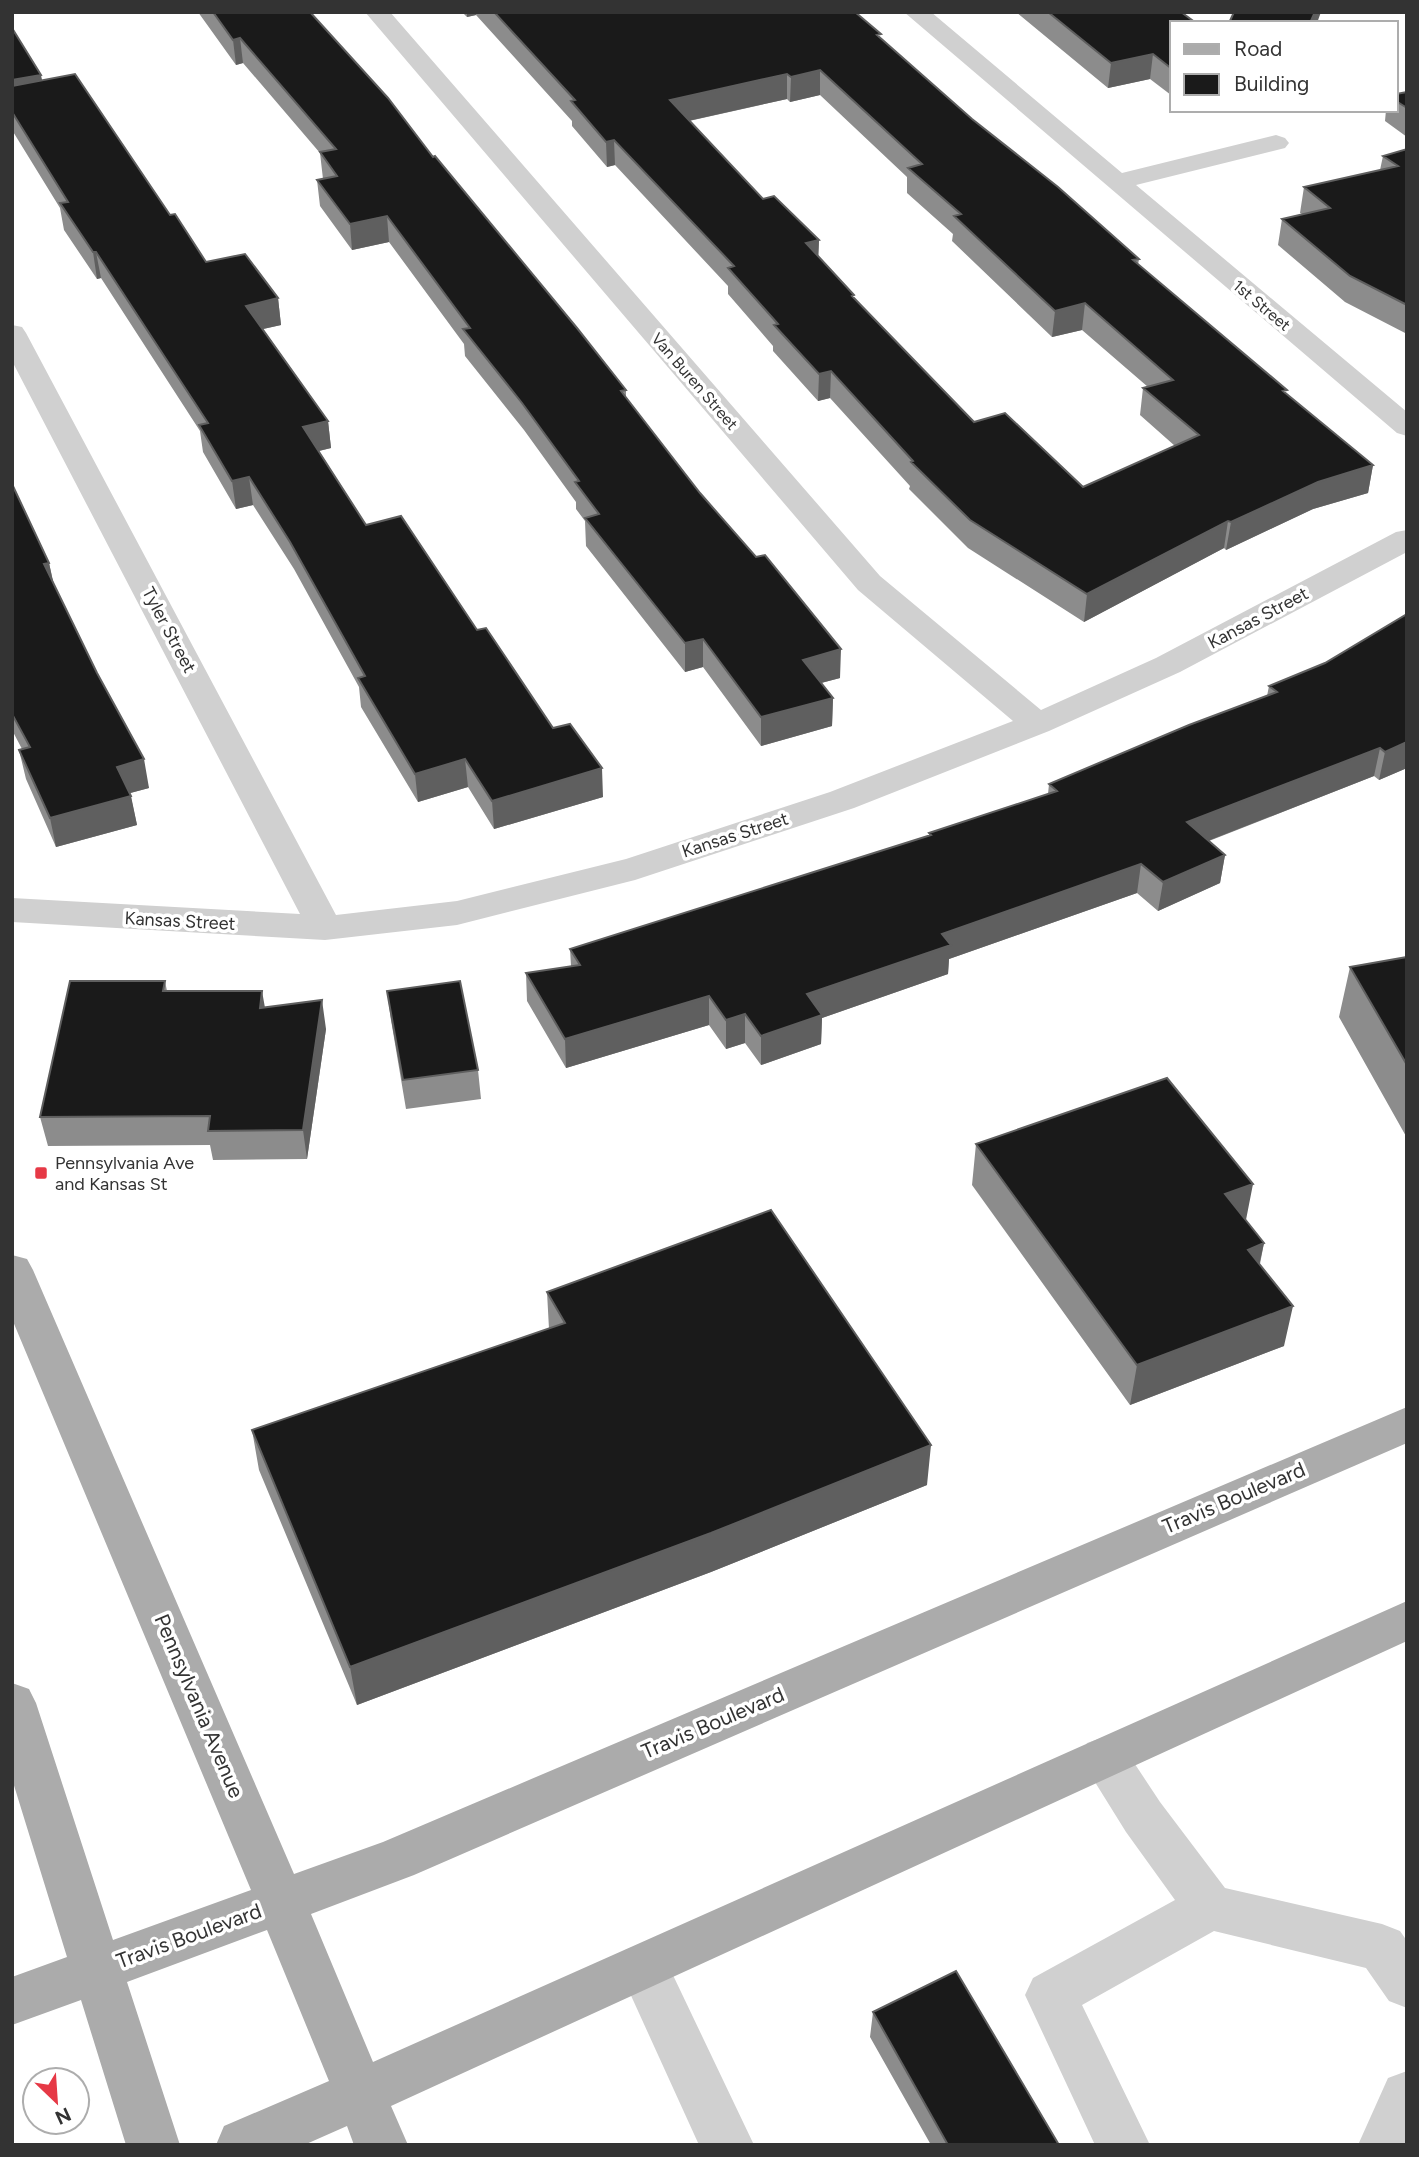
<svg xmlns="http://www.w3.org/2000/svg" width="1419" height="2157" viewBox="0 0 1419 2157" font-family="Figtree,sans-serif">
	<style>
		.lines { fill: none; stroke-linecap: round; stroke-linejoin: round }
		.minor { fill: #d0d0d0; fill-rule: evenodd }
		.major { fill: #ababab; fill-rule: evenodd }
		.wall { fill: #8c8c8c; fill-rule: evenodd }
		.shaded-wall { fill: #5f5f5f }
		.building { fill: #1a1a1a; stroke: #5f5f5f; stroke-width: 2; fill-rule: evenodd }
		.poi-dot { fill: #e63946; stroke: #fff; stroke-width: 2.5 }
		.labels { text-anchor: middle; stroke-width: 7; stroke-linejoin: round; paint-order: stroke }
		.far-street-label { font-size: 16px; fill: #333; stroke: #fff }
		.street-label { font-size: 18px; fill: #333; stroke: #fff }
		.poi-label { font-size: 18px; fill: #333; stroke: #fff; text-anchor: start }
		.near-street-label { font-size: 21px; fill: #333; stroke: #fff }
	</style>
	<rect width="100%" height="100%" fill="#fff"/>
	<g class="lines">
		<path class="minor" d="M365,12H390L880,576L1041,710L1156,658L1396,532L1407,530V552L1180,672L1049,731L854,808L635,880L457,925L325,940L12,922V898L300,914L12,361V325L22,327L26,333L336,915L457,901L626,859L830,792L1013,721L858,590Z
			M904,12H931L1122,173L1276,135L1285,138L1289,143L1285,148L1136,185L1407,412V436L1397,433Z
			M1104,1737L1121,1743L1160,1802L1225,1888L1382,1924L1400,1931L1407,1941V2008L1389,2001L1366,1968L1214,1931L1082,2005L1150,2145H1095L1025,1995L1033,1978L1175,1900L1126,1832L1080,1758L1087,1743Z
			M643,1943L661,1950L754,2145H699L618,1967L625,1950Z
			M1407,2071V2145H1358L1388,2078Z"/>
		<path class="major" d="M12,1255L27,1259L33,1270L294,1874L383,1842L1407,1407V1443L414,1875L311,1914L373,2062L1407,1601V1641L391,2106L408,2145H354L347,2126L304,2145H216L224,2126L329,2081L267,1930L127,1982L180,2145H126L81,2000L12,2025V1977L67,1957L12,1779V1683L29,1689L36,1703L113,1940L251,1890L12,1319Z"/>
	</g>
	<path class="wall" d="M198,12H310L433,157L626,390V397L840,678L821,683L833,698L832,726L761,746L703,667L685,672L586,546L585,521L576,509V502L524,430L465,356L464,344L389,242L352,250L320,206L317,180L323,179L320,153L243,63L236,65Z
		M462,12H855L880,38L972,119L1139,259L1138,265L1286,394L1373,465L1368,493L1313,509L1226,550L1224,548L1084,622L968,548L909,489L910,486L830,398L818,401L773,351V346L728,294V286L615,165L607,167L572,126V121L476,15L467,17ZM820,95L907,177V193L953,234L952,241L1052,337L1082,330L1148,387L1143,388L1140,415L1175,446L1083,487L974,422L854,298L818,257L819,240L763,199L689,121L787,99L790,102Z
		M1016,12H1181L1172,23V95H1171L1150,79L1108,88Z
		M12,28L42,80L170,215L206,262L278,298L281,325L263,329L328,421L331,448L319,451L366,525L477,630L553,728L603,797L494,829L468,787L418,802L361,707L359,687L294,569L253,505L236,509L203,452L200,431L101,278L97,279L64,230L60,208L12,130Z
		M1407,92V137L1385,121L1386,110H1396V94Z
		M1407,149V334L1345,302L1278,245L1282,219L1302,214L1300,213L1304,187L1380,170L1383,156Z
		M12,484L49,563L54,585L149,788L130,793L137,825L56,847L26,779L19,750L22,749L12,730Z
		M1325,663L1407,768L1379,780L1374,776L1209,841L1225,855L1220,883L1158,911L1137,893L949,959L948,974L822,1018L821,1044L761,1065L745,1043L726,1049L709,1025L566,1068L527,1001L526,973L571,966L570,949L929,836V833L1048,794L1049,784L1267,696L1269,686Z
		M1407,957V1138L1339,1017L1350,967Z
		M165,981L167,991L265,1008L326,1029L307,1159L213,1160L210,1145L48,1146L40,1117Z
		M387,991L478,1070L481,1099L406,1109L391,1020Z
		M976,1144L1246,1221L1264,1243L1260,1264L1284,1346L1130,1405L972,1185Z
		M547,1292L927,1485L711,1572L357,1705L259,1470L252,1430L549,1329Z
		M873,2012L1059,2145H931L870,2037Z"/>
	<path class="shaded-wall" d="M467,12H476V15L467,17Z
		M1315,12H1321L1317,23H1310Z
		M240,38L243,63L236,65L233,40Z
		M1153,54L1150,79L1108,88L1111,63Z
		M820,70V95L790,102L791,77Z
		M787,74V99L670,125V100Z
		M41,75L46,100L12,106V80Z
		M614,140L615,165L607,167L606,142Z
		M387,216L389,242L352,250L350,224Z
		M819,240L818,266L806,243Z
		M93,252H96L101,278L97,279Z
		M278,298L281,325L250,332L246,306Z
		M1085,303L1082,330L1052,337L1055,311Z
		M831,371L830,398L818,401L819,374Z
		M328,421L331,448L306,454L303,427Z
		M1373,465L1368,493L1313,509L1226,550L1231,522L1318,482Z
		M249,477L253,505L236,509L232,481Z
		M1228,521L1224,548L1084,622L1087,594Z
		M49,563L55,591L44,564Z
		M703,639V667L685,672V643Z
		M841,649L840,678L802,688L803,660Z
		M833,698L832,726L761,746V717Z
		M1407,742V768L1379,780L1385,752Z
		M1380,748L1374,776L1182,851L1187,822Z
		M144,759L149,788L123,795L117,767Z
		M465,759L468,787L418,802L415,774Z
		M602,768L603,797L494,829L492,801Z
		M131,796L137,825L56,847L50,818Z
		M1225,855L1220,883L1158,911L1163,882Z
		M1141,864L1137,893L949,959L948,974L822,1018L821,1044L761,1065V1036L807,994L942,934Z
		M262,991L267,1019L260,1008Z
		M709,996V1025L566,1068L565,1039Z
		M322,1000L326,1029L307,1159L303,1130Z
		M745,1014V1043L726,1049V1020Z
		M1253,1184L1245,1225L1225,1194Z
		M1264,1243L1255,1284L1248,1250Z
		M1293,1306L1284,1346L1130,1405L1137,1365Z
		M931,1445L927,1485L711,1572L357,1705L350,1667Z"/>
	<path class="building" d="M213,12H310L388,98L433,157L435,156L577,328L626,390L621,391L700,493L756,557L765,555L841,649L803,660L833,698L761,717L703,639L685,643L585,518L599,514L575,482L579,481L522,403L463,329L470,328L387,216L350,224L317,180L337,176L320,152L336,149L240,38L233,40Z
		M494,12H855L881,34L877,35L972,119L1058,187L1139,259L1133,260L1287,390L1283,391L1373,465L1318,482L1231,522L1228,521L1087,594L970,520L911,462L913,461L831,371L819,374L774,325L778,324L728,268L734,266L614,140L606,142L571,101L575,100ZM820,70L922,164L908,168L961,214L954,216L1055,311L1085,303L1173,380L1143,388L1199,435L1083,487L1005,413L974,422L852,296L854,295L806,243L819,240L774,196L763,199L670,100L787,74L791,77Z
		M1048,12H1181L1196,23H1172V69L1153,54L1111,63Z
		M1234,12H1315L1310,23H1290L1289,22L1288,23H1229Z
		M12,28L41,75L12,80Z
		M75,74L170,215L175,214L206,262L245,254L278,298L246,306L328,421L303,427L366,525L401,516L477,630L486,628L553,728L570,724L602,768L492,801L465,759L415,774L358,678L365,676L290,542L249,477L232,481L199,425L208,423L96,252H93L60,203L68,202L12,112V86Z
		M1407,92V108L1396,101V94Z
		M1407,149V305L1350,276L1282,219L1330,208L1304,187L1398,166L1383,156Z
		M12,484L49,563L44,564L97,673L144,759L117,767L131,796L50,818L19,750L30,747L12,714Z
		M1407,614V742L1385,752L1380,748L1187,822L1225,855L1163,882L1141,864L942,934L951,945L807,994L822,1015L761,1036L745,1014L726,1020L709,996L565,1039L526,973L580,965L570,949L931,835L929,833L1057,791L1049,784L1189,725L1277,692L1269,686L1325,663Z
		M1407,957V1065L1350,967Z
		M70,981H165L163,991H262L260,1008L322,1000L303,1130L208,1131L210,1116L40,1117Z
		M460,981L478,1070L403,1080L387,991Z
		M1167,1078L1253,1184L1225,1194L1264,1243L1248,1250L1293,1306L1137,1365L976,1144Z
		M771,1210L931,1445L711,1533L350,1667L252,1430L565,1323L547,1292Z
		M956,1971L1059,2145H948L873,2012Z"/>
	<rect class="poi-dot" x="34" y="1166" width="14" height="14" rx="3.5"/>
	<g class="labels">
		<g class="far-street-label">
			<text transform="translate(1262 305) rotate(40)" y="6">1st Street</text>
			<text transform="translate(695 381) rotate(49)" y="6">Van Buren Street</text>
		</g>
		<g class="street-label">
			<text transform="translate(1258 618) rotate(-28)" y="6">Kansas Street</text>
			<text transform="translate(169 630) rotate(62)" y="6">Tyler Street</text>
			<text transform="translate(735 835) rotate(-18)" y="6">Kansas Street</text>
			<text transform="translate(180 921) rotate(3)" y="6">Kansas Street</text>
		</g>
		<g class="poi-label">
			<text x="55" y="1169">Pennsylvania Ave<tspan x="55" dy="21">and Kansas St</tspan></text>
		</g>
		<g class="near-street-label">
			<text transform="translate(1234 1498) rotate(-23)" y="7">Travis Boulevard</text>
			<text transform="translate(199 1706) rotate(67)" y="7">Pennsylvania Avenue</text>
			<text transform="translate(713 1723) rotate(-23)" y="7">Travis Boulevard</text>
			<text transform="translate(189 1936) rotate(-20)" y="7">Travis Boulevard</text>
		</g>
	</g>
	<rect width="1419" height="2157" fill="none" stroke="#333333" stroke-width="28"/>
	<rect x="1170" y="21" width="228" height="91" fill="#ffffff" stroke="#adadad" stroke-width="2"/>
	<rect x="1184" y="44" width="35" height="10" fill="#ababab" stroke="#adadad" stroke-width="2"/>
	<text x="1234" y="56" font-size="21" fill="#333333">Road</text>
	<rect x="1184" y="74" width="35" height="21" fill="#1a1a1a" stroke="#adadad" stroke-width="2"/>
	<text x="1234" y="91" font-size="21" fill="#333333">Building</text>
	<g transform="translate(56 2101) rotate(155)"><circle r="33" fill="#ffffff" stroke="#adadad" stroke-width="2"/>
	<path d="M0-5L12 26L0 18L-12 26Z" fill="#e63946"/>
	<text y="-10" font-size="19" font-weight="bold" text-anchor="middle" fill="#333333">N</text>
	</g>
</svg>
